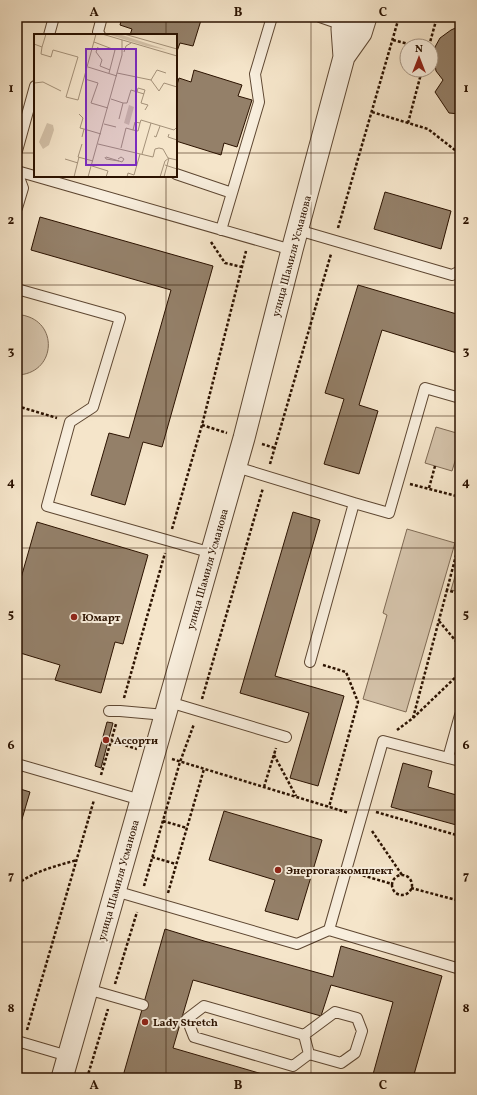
<svg xmlns="http://www.w3.org/2000/svg" width="477" height="1095" viewBox="0 0 477 1095" font-family="Vollkorn,serif">
	<style>
		.green { fill: #d3c1a8; stroke: #7f6a54 }
		.building { fill: #948069; stroke: #2b1200 }
		.lines { fill: none; stroke-linecap: round; stroke-linejoin: round }
		.lane-casing { stroke: #5e4732; stroke-width: 12 }
		.street-casing { stroke: #5e4732; stroke-width: 23 }
		.path { stroke: #2b1200; stroke-width: 2.5; stroke-dasharray: 3 2; stroke-linecap: butt }
		.lane { stroke: #f8eedd; stroke-width: 10 }
		.street { stroke: #f8eedd; stroke-width: 21 }
		.grid { fill: none; stroke: #2b1200; stroke-width: 1; stroke-opacity: 0.55 }
		.poi-dot { fill: #8f2418; stroke: #f8eedd; stroke-width: 1.5 }
		.labels { text-anchor: middle; stroke-width: 4; stroke-linejoin: round; paint-order: stroke }
		.street-label { font-size: 11px; fill: #2b1200; stroke: #f8eedd }
		.poi-label { font-size: 11px; font-weight: bold; fill: #2b1200; stroke: #f8eedd; text-anchor: start }
		.inset-road { fill: none; stroke: #a49179; stroke-width: 1 }
		.view { fill: #7b2cbf; fill-opacity: 0.15; stroke: #7b2cbf; stroke-width: 2 }
		.inset-edge { fill: none; stroke: #2b1200; stroke-width: 2 }
		.neatline { fill: none; stroke: #2b1200; stroke-width: 1.5 }
		.grid-label { font-size: 13px; text-anchor: middle; font-weight: bold; fill: #2b1200 }
	</style>
	<rect width="100%" height="100%" fill="#f5e5ca"/>
	<filter id="stains"><feTurbulence type="fractalNoise" baseFrequency=".005" numOctaves="4"/><feColorMatrix values="0 0 0 0 .2 0 0 0 0 .09 0 0 0 0 .02 0 0 0 .5 -.17"/></filter>
	<radialGradient id="worn" r=".72"><stop offset=".6" stop-color="#630" stop-opacity="0"/><stop offset="1" stop-color="#630" stop-opacity=".3"/></radialGradient>
	<path class="green" d="M17,315C20,315 24,315 26,316C59,325 55,374 17,375Z
		M436,427L460,434V445L452,471L425,463Z
		M407,529L455,543L406,712L363,699L387,615L383,613Z
		M460,559V592L451,590Z"/>
	<path class="building" d="M122,17H202L193,46L180,43L176,54V35H130L132,29L120,25Z
		M460,26V114L449,113L435,92L443,80L436,71L434,59L435,47L440,38L451,30Z
		M194,70L242,85L238,96L252,100L237,147L224,143L221,155L176,141V88L179,78L191,82Z
		M385,192L451,211L441,249L374,229Z
		M40,217L213,266L162,447L143,442L125,505L91,495L109,433L129,438L171,290L31,250Z
		M358,285L460,315V354L382,330L359,405L378,411L359,474L324,464L344,399L325,393Z
		M293,512L320,520L275,676L344,696L318,786L290,778L309,713L240,693Z
		M37,522L148,555L123,644L115,642L101,693L55,680L60,665L17,652V592Z
		M107,722L113,723L101,768L95,766Z
		M403,763L432,771L428,787L460,796V826L391,807Z
		M17,788L30,792L17,836Z
		M224,811L322,840L298,920L265,911L275,880L209,860Z
		M165,929L204,941L333,977L341,946L442,976L413,1078H372L393,1002L331,985L321,1016L193,980L173,1048L276,1078H128L123,1076Z"/>
	<g class="lines">
		<g class="lane-casing">
			<path id="lane" d="M320,17L343,25
				M49,35L54,17
				M100,35L98,32L102,17
				M17,151L35,86
				M17,171L292,250
				M17,172L23,188L17,208
				M176,174L232,193
				M221,230L259,102L255,74L272,17
				M298,230L452,275L460,271
				M17,289L120,318L93,407L70,422L47,506L212,553
				M236,467L354,503L310,662
				M354,503L389,513L425,388L460,398
				M169,702L286,737
				M109,711H120L165,715
				M448,758L460,715
				M17,764L141,800
				M115,891L297,944L329,930L460,969
				M329,930L383,741L460,761
				M87,989L143,1005
				M204,1006L304,1035L309,1054L293,1066L194,1037L187,1019Z
				M304,1035L335,1012L357,1018L362,1031L355,1053L341,1063L309,1054
				M17,1041L68,1056"/>
		</g>
		<g class="street-casing">
			<path id="street" d="M344,57L361,33L366,17
				M62,1078L244,438L292,250L344,57L342,29L345,17"/>
		</g>
		<path class="path" d="M393,40L416,46
			M429,46L437,17
			M372,112L428,129L460,154
			M408,123L422,70
			M338,228L399,17
			M211,242L225,263L242,267
			M17,406L57,418
			M202,425L227,433
			M262,444L275,448
			M270,464L331,254
			M410,484L460,497
			M429,488L435,466
			M172,529L202,425L246,251
			M460,540L447,590L460,594
			M439,621L460,646
			M323,665L346,672L358,702L329,807
			M124,698L165,553
			M202,699L263,488
			M413,718L447,590
			M397,730L413,718L460,673
			M111,741L137,749
			M274,755L296,796
			M172,759L349,813
			M101,775L116,724
			M264,787L276,748
			M376,812L460,836
			M163,821L187,828
			M372,831L402,875
			M152,857L176,864
			M358,874L392,884
			M392 885a10 10 0 1 1 20 0a10 10 0 1 1-20 0Z
			M17,884C35,871 56,866 77,860
			M144,886L180,762L194,724
			M411,888L460,901
			M168,893L204,769
			M115,984L137,912
			M27,1030L94,800
			M17,1065L20,1056
			M87,1078L108,1009"/>
		<use href="#lane" class="lane"/>
		<use href="#street" class="street"/>
	</g>
	<path class="grid" d="M166,17V35M311,17V1078M17,153H35M176,153H460M166,176V1078M17,285H460M17,416H460M17,548H460M17,679H460M17,810H460M17,942H460"/>
	<g class="poi-dot">
		<circle cx="74" cy="617" r="4"/>
		<circle cx="106" cy="740" r="4"/>
		<circle cx="278" cy="870" r="4"/>
		<circle cx="145" cy="1022" r="4"/>
	</g>
	<g class="labels">
		<g class="street-label">
			<text transform="translate(291 256) rotate(-75)" y="4">улица Шамиля Усманова</text>
			<text transform="translate(207 569) rotate(-74)" y="4">улица Шамиля Усманова</text>
			<text transform="translate(118 880) rotate(-74)" y="4">улица Шамиля Усманова</text>
		</g>
		<g class="poi-label">
			<text x="82" y="621">Юмарт</text>
			<text x="114" y="744">Ассорти</text>
			<text x="286" y="874">Энергогазкомплект</text>
			<text x="153" y="1026">Lady Stretch</text>
		</g>
	</g>
	<g transform="translate(34 34)">
		<rect width="143" height="143" fill="#f5e5ca"/>
		<path d="M73,0H85L133,16L112,12ZM95,71L100,73L95,91L90,89ZM13,89L19,91L20,96L15,111L9,115L5,108Z" fill="#d3c1a8"/>
		<path class="inset-road" d="M68,0L143,22M90,0L143,15M60,8L81,16L75,39M0,10L8,13L12,0M8,13L7,20L17,23L19,16L44,23L32,63L44,66L62,0M64,13L62,18L68,26L66,32L76,36M90,18L92,12L97,9M54,33L83,42M83,39L117,46L125,57L130,49L143,53M51,45L64,49L57,69L74,74M117,46L123,36L132,39M0,49L9,48L27,57M103,58L104,54L111,56L107,69L114,71L111,76M77,65L89,69L85,85M89,69H93L97,56L110,60M45,80L49,84L46,94L50,95M106,89L107,86L140,96L143,93M70,90L82,93M135,100L134,103L143,106M120,102L122,103L126,92M48,103L50,95L67,100M48,110L44,123L59,127M64,110L119,123L121,115L125,114L129,115L134,124L143,126M87,114L92,94L99,96L101,88L106,89L104,97L99,96M108,120L117,89M71,123L72,125L85,127L72,123M31,125L44,129M84,125L87,123L90,125L88,128L85,127M131,131L143,135M58,132L74,137L72,143M40,143L45,123M54,143L88,21V6M93,143L94,139L100,141L106,120M126,143L131,127L135,124M130,143L135,124"/>
		<path class="view" d="M52,15H102V131H52Z"/>
		<rect width="143" height="143" class="inset-edge"/>
	</g>
	<rect width="477" height="1095" fill="none" stroke="#f5e5ca" stroke-width="44"/>
	<g transform="translate(419 58)"><circle r="19" fill="#f8eedd" stroke="#a69685"/>
	<path d="M0-3L7 15L0 10L-7 15Z" fill="#8f2418"/>
	<text y="-6" font-size="11" font-weight="bold" text-anchor="middle" fill="#2b1200">N</text>
	</g>
	<rect x="22" y="22" width="433" height="1051" class="neatline"/>
	<g class="grid-label">
		<text x="94" y="16">A</text>
		<text x="238" y="16">B</text>
		<text x="383" y="16">C</text>
		<text x="11" y="92">1</text>
		<text x="466" y="92">1</text>
		<text x="11" y="224">2</text>
		<text x="466" y="224">2</text>
		<text x="11" y="355">3</text>
		<text x="466" y="355">3</text>
		<text x="11" y="486">4</text>
		<text x="466" y="486">4</text>
		<text x="11" y="618">5</text>
		<text x="466" y="618">5</text>
		<text x="11" y="749">6</text>
		<text x="466" y="749">6</text>
		<text x="11" y="880">7</text>
		<text x="466" y="880">7</text>
		<text x="11" y="1012">8</text>
		<text x="466" y="1012">8</text>
		<text x="94" y="1089">A</text>
		<text x="238" y="1089">B</text>
		<text x="383" y="1089">C</text>
	</g>
	<rect width="100%" height="100%" filter="url(#stains)"/>
	<rect width="100%" height="100%" fill="url(#worn)"/>
</svg>
